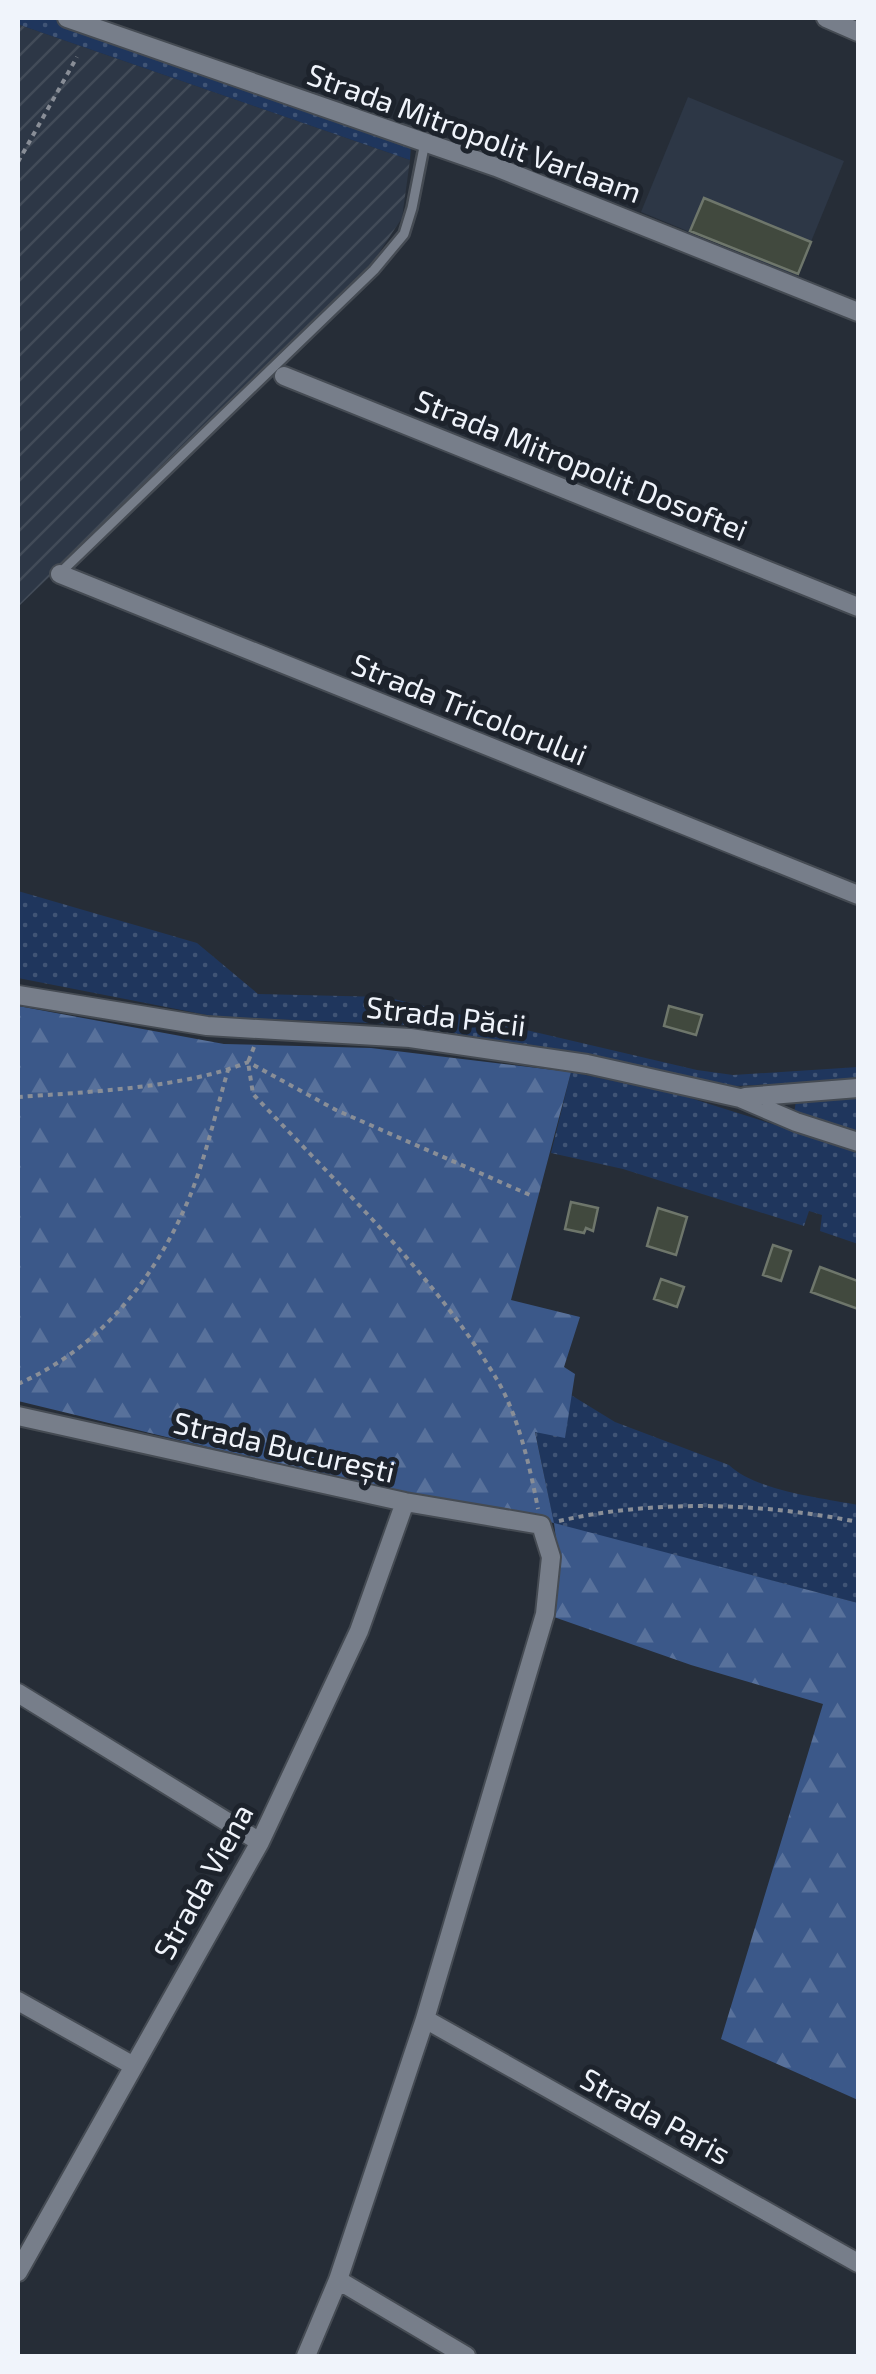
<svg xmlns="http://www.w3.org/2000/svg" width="876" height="2374" viewBox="0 0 876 2374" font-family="'Exo 2',sans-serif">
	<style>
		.built { fill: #2d3746 }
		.industrial { fill: url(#industrial-furrows) }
		.green { fill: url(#green-dots) }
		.forest { fill: url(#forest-firs) }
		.building { fill: #41493e; stroke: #6e766b; stroke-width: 2.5 }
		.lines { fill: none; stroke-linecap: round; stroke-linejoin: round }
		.lane-casing { stroke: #454b53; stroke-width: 14 }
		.street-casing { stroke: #454b53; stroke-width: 22 }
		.path { stroke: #898e97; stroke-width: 4; stroke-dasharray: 5 5; stroke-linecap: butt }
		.lane { stroke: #777e8a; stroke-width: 9 }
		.street { stroke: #777e8a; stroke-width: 18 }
		.labels { text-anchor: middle; stroke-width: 10; stroke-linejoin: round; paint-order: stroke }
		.street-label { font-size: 30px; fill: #f0f4fb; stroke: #1d232c }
	</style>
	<defs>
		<pattern id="industrial-furrows" width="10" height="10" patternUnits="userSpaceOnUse" patternTransform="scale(2.5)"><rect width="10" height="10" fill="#2d3746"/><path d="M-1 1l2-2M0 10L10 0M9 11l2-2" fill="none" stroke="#424b58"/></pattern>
		<pattern id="green-dots" width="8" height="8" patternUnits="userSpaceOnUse" patternTransform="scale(2.5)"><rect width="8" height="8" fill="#1f365d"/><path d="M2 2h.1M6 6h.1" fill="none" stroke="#405475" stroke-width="1.8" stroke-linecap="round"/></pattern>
		<pattern id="forest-firs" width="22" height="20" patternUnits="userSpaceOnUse" patternTransform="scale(2.5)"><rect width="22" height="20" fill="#3b5889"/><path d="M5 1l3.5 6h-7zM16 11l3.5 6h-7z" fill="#58719b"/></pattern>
	</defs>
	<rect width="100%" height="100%" fill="#262d37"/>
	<path class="built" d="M688,97L844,161L797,276L641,212Z"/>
	<path class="industrial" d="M20,25L410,160L402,218L371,265L18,607Z"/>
	<path class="green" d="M18,18H52L411,144L410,160L20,25L18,27Z
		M18,891L197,943L258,994L385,997L697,1070L733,1075L858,1067V1080L736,1086L578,1054L398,1024L217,1017L18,978Z
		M571,1072L684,1096L858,1151V1244L820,1231L822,1215L809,1211L804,1226L623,1169L551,1153Z
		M858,1097V1134L794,1114L796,1100Z
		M571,1395L615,1422L729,1465C756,1491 822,1498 858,1505V1603L554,1524L535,1431L565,1437Z"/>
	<path class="forest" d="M18,1006L224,1044L371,1048L571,1072L511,1300L580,1317L564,1367L575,1374L565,1438L535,1432L554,1523L858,1603V2100L721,2039L823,1704L691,1665L551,1616L559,1563L554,1523L364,1485L18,1401Z"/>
	<path class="building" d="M704,198L811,242L798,274L690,231Z
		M669,1006L702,1015L696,1035L664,1026Z
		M571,1202L598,1208L593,1231L586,1228L584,1233L565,1229Z
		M658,1208L687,1217L676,1255L647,1246Z
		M773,1245L791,1251L781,1281L763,1275Z
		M820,1267L858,1281V1309L811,1292Z
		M661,1279L684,1287L677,1307L654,1299Z"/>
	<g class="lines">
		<g class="lane-casing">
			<path id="lane" d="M60,573L374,270L404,234L412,208L425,142"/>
		</g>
		<g class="street-casing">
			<path id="street" d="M67,18L496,167L858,312
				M826,18L858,32
				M284,376L858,607
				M60,574L858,895
				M18,995L207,1026L410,1038L587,1064L740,1098L796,1122L858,1142
				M745,1097L858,1088
				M18,1416L405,1502L541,1525L551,1557L545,1614L425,2019L338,2280L306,2356
				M18,1693L260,1842
				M18,2001L132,2065
				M425,2019L858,2263
				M18,2272L260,1842L359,1631L405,1502
				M338,2280L466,2356"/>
		</g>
		<path class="path" d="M18,162L77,57
			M254,1047L248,1062L253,1094C336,1183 433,1273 496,1378C518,1414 530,1467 538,1509
			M18,1097C86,1092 186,1088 248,1062L336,1110L530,1195
			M18,1384C100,1348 156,1278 190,1196C206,1156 216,1111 228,1070
			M559,1521C654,1499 763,1503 858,1522"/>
		<use href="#lane" class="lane"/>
		<use href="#street" class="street"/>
	</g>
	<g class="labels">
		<g class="street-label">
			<text transform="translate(474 134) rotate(20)" y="10">Strada Mitropolit Varlaam</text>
			<text transform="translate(581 466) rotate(22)" y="10">Strada Mitropolit Dosoftei</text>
			<text transform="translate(469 710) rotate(22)" y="10">Strada Tricolorului</text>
			<text transform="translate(446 1017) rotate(7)" y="10">Strada Păcii</text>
			<text transform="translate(284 1448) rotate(13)" y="10">Strada București</text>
			<text transform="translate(204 1882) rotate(-61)" y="10">Strada Viena</text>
			<text transform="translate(655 2117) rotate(29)" y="10">Strada Paris</text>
		</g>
	</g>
	<rect width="876" height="2374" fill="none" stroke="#f0f4fb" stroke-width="40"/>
</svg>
